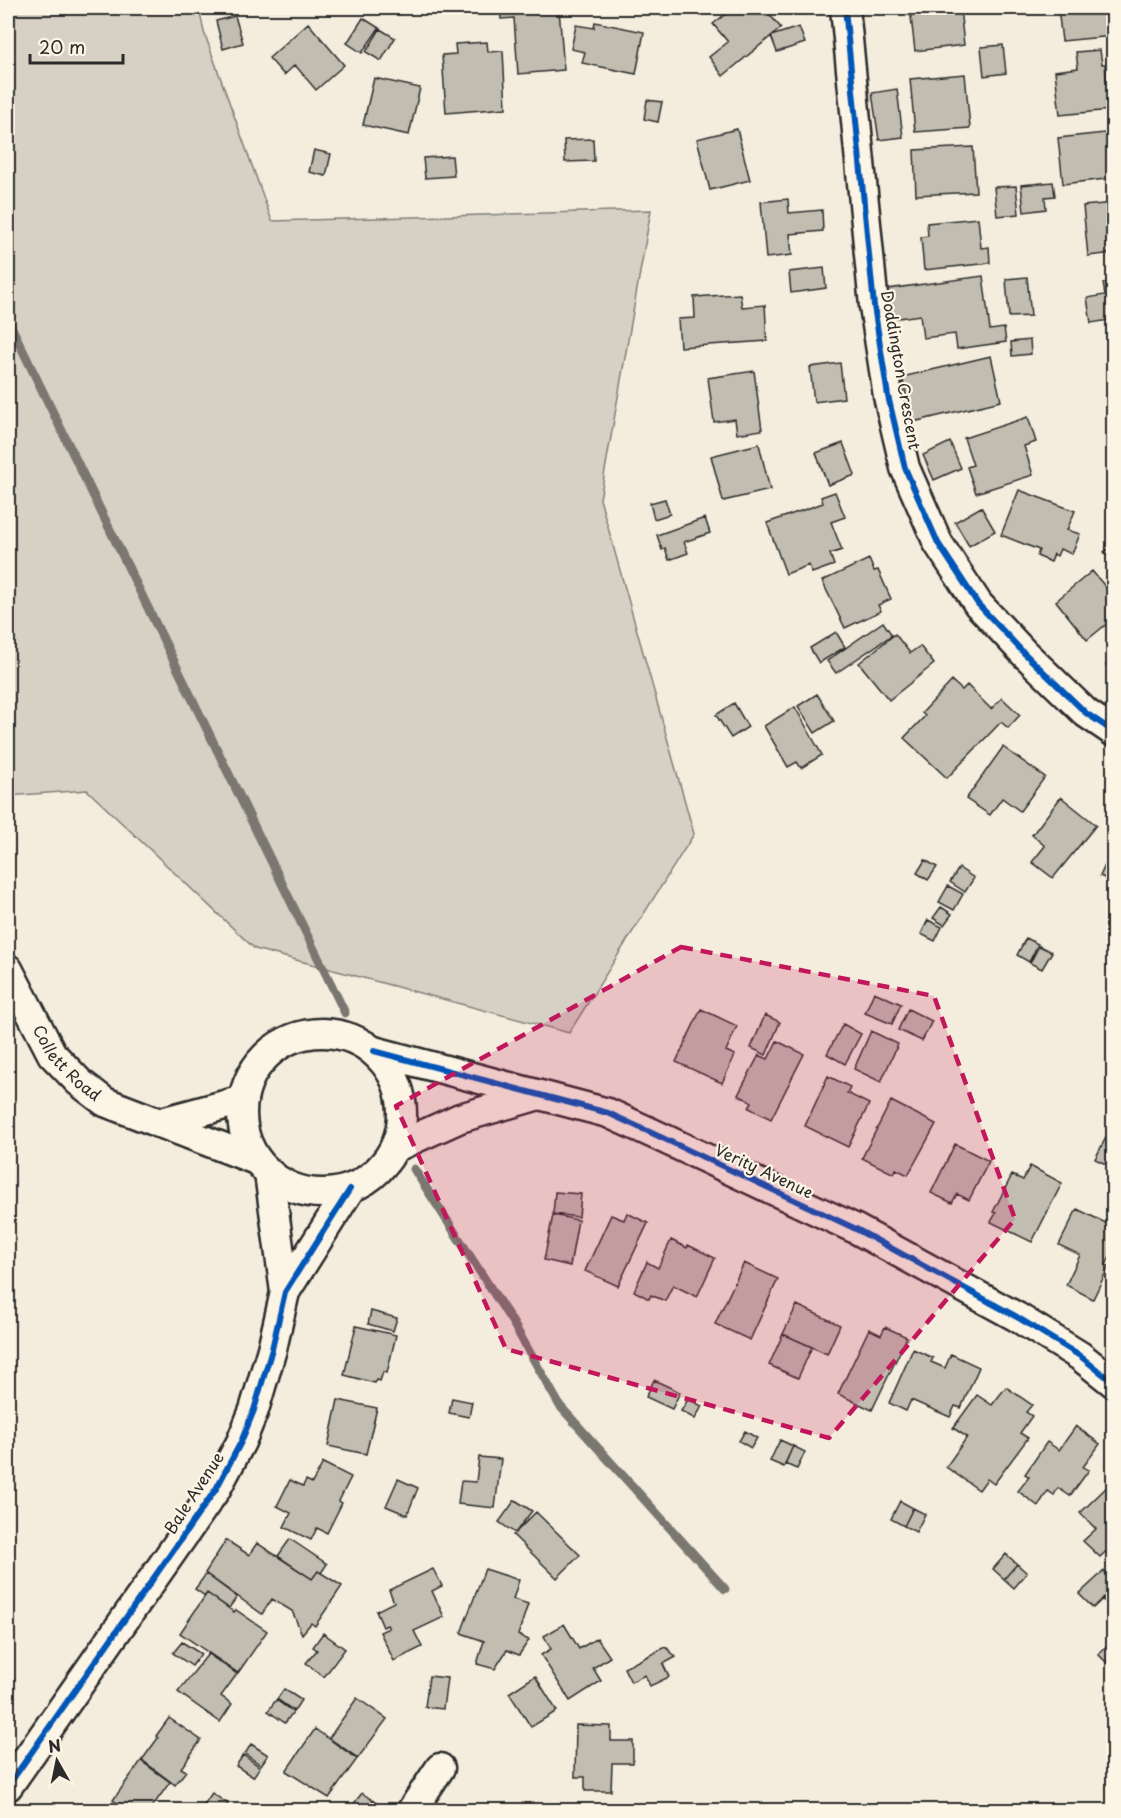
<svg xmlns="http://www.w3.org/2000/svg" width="1121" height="1818" viewBox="0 0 1121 1818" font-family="'Playpen Sans',sans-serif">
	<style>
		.green { fill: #d6d1c4; stroke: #807e78; stroke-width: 1.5 }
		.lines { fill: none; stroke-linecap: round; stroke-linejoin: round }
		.stream { stroke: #7a7771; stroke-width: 9 }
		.building { fill: #c2bdb1; stroke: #2b2b2b; stroke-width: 1.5 }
		.minor-casing { stroke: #2b2b2b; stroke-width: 33 }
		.minor { stroke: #fcf5e5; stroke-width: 28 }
		.cycleway-casing { stroke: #fcf5e5; stroke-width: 10 }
		.cycleway { stroke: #0057b8; stroke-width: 6 }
		.marked { fill: #c2185b; fill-opacity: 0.2; stroke: #c2185b; stroke-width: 4.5; stroke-dasharray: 12 8; stroke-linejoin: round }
		.labels { text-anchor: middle; stroke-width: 4.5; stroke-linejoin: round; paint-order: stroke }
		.street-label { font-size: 16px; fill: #2b2b2b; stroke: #fcf5e5 }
	</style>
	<rect width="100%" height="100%" fill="#f4edde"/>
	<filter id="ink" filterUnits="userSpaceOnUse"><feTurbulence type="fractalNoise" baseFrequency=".0167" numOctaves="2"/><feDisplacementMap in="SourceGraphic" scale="12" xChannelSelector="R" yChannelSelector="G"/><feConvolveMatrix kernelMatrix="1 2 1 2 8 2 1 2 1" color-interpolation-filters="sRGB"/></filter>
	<g filter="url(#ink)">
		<path class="green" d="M8,8H199L204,32L272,221L651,210L600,499L694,834L569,1033L255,949L87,790L8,796Z"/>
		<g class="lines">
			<path class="stream" d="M8,320L345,1013
				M414,1169L513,1323L560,1406L725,1589"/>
		</g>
		<path class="building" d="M500,8H519V13L559,9L564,70L518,74L514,18L501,19Z
			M733,8H764L781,28L723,76L709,57L728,42L713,24Z
			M910,8H960L964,45L915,51Z
			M1058,8H1110L1113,36L1062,41Z
			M235,16L243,43L223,49L216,21Z
			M363,18L379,28L362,53L347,43Z
			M595,22L644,32L636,74L582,63L585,52L571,49L576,25L594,28Z
			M308,23L344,65L316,90L295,65L284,75L269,58Z
			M799,27L805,43L777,52L771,36Z
			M380,29L395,38L381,61L366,52Z
			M487,42L488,52L503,51L506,108L446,113L442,55L456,54L455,44Z
			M1003,45L1006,73L984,76L981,47Z
			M1100,50L1102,64H1105L1110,110L1060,115L1055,71L1078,68L1076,52Z
			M965,74L970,128L915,132L910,79Z
			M374,78L420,88L409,135L363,125Z
			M897,89L903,137L879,140L872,93Z
			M647,100L662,102L658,122L644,119Z
			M737,129L750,180L710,190L697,139Z
			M1114,132V178L1063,184L1058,138Z
			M593,139L594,161L565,162L564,140Z
			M973,147L976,192L916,195L914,150Z
			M314,150L331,154L326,176L309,172Z
			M452,156L454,176L425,178L423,158Z
			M1053,182L1055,196L1045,197L1046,209L1024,212L1021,185Z
			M1016,186L1019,214L997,216L994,187Z
			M788,199L789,213L822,210L823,231L790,234L792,255L766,258L761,202Z
			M1114,203V253L1088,256L1083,206Z
			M978,218L981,248L989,247L990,263L924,270L921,237L928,236L927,223Z
			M824,268L826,288L791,293L789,272Z
			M983,276L990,330L1004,328L1006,342L957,349L955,334L923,338L920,315L892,319L888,289Z
			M1027,277L1031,316L1009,317L1006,279Z
			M1114,282V348L1109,320L1091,323L1087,298L1105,295L1103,283Z
			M740,294L742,307L765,305L767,341L680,347L678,319L695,318L694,297Z
			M1030,340L1031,354L1012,356L1011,342Z
			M991,356L1001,401L913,422L902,377Z
			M840,363L844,398L814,402L810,367Z
			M754,371L762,430L737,434L735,419L714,422L708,378Z
			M1028,417L1036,442L1024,446L1033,475L976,493L967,467L973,465L964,438Z
			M950,442L961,468L934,480L923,455Z
			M843,443L855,475L828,485L816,453Z
			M759,444L770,490L723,501L711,456Z
			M1019,490L1075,511L1067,530L1080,534L1072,554L1060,549L1057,556L1054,554L1051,562L1037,556L1039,550L1001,535Z
			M835,492L845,517L831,522L842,550L830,554L834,565L812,573L809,565L786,574L767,523L823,503L821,497Z
			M665,499L670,514L654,519L650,503Z
			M981,507L995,531L969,546L955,522Z
			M705,518L710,533L684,542L688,553L669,560L665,548L662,550L657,535Z
			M1114,545V560L1112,561L1104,552Z
			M869,559L874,571L878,570L891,599L878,605L881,611L845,628L822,581Z
			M1092,571L1114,597V618L1087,640L1056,601Z
			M883,622L892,635L836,673L827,661Z
			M836,632L845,647L819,663L810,648Z
			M895,634L910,653L920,646L934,664L889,700L859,663Z
			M1114,656V672L1106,665Z
			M952,681L962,690L967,685L991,709L1002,698L1020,715L1008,728L1001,722L947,778L904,738L925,716L922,713Z
			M817,694L834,721L815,733L798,706Z
			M734,703L748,727L731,738L716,715Z
			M795,707L822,755L801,768L797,762L788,767L764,726Z
			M1003,747L1045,777L1020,811L1002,798L990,815L966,799Z
			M1061,797L1096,825L1053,878L1032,862L1045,846L1032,835Z
			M1114,846V882L1100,876Z
			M925,860L937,867L928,880L917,873Z
			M959,868L974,878L965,892L950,882Z
			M948,886L963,894L954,910L939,902Z
			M941,907L952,914L944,925L933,918Z
			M928,920L942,927L935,941L921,934Z
			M1026,938L1038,944L1029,962L1017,955Z
			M1039,946L1052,952L1042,969L1030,963Z
			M874,992L901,1004L892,1024L865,1013Z
			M701,1009L737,1026L726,1051L735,1055L722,1083L676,1062Z
			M908,1009L932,1021L922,1041L898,1030Z
			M765,1015L780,1022L766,1055L751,1048Z
			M843,1024L861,1034L845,1064L827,1054Z
			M871,1031L898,1044L881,1082L854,1069Z
			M777,1041L804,1054L771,1119L749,1108L752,1102L738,1095L759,1055L768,1059Z
			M828,1076L850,1087L847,1093L869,1104L848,1147L805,1126Z
			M891,1101L936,1124L908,1175L896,1169L894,1174L862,1158Z
			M1114,1122V1168L1095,1159Z
			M955,1144L989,1161L969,1200L957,1194L952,1203L931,1193Z
			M1030,1166L1062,1183L1032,1242L991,1222L996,1213L993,1212L1012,1175L1023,1180Z
			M555,1192L581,1194L579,1217L553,1214Z
			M1077,1209L1114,1227V1250L1106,1265L1109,1266L1093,1299L1066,1285L1080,1255L1059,1245Z
			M627,1213L648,1223L618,1286L585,1271L611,1215L624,1220Z
			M553,1215L578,1220L570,1266L544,1260Z
			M671,1240L687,1248L688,1245L715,1258L697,1297L673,1285L665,1301L651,1295L649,1299L634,1291L647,1262L658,1268Z
			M744,1263L778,1279L750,1340L715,1324Z
			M797,1305L840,1325L827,1354L783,1334Z
			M371,1311L397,1318L393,1331L368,1324Z
			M356,1326L396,1335L387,1373L383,1372L380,1381L376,1380L375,1383L344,1375Z
			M885,1327L907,1337L872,1410L838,1394L869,1329L881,1335Z
			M783,1334L812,1347L798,1378L769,1365Z
			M913,1349L933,1358L931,1362L945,1368L951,1354L979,1367L961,1408L955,1406L950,1417L911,1400L906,1411L889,1403Z
			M654,1380L680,1392L672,1409L646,1397Z
			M1006,1387L1032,1405L1026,1412L1032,1416L1020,1433L1028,1438L994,1484L987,1479L979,1490L946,1467L967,1437L953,1428L977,1395L992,1405Z
			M452,1398L472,1402L469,1417L449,1413Z
			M688,1399L702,1406L695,1419L681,1411Z
			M338,1400L377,1408L366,1454L328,1446Z
			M1076,1426L1100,1444L1083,1467L1089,1470L1070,1496L1058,1488L1054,1495L1048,1491L1038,1506L1018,1491L1029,1477L1025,1474L1047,1442L1059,1450Z
			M745,1431L757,1438L751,1448L739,1441Z
			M780,1440L793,1446L784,1467L770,1461Z
			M793,1446L805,1452L797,1469L785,1464Z
			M479,1457L501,1459L495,1508L458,1504L461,1481L476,1482Z
			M323,1463L351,1477L339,1501L342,1503L327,1533L317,1528L311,1540L284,1527L291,1513L277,1506L290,1480L303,1486L306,1480L312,1483Z
			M398,1479L418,1488L407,1515L386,1506Z
			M1109,1485L1114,1490V1544L1100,1557L1083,1541L1096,1529L1080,1513Z
			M515,1500L532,1511L515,1533L499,1522Z
			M900,1501L913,1508L904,1526L891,1519Z
			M913,1508L925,1514L916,1532L904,1526Z
			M536,1512L580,1555L557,1578L513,1535Z
			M290,1539L327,1564L321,1573L318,1571L312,1579L278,1556Z
			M226,1540L249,1555L257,1543L312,1579L318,1571L342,1586L315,1626L311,1623L302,1634L292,1611L272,1599L262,1614L205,1573Z
			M1006,1554L1017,1564L1004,1579L993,1569Z
			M1017,1564L1027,1573L1014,1588L1004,1579Z
			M433,1569L442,1586L432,1591L444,1617L414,1631L422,1647L394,1661L380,1632L389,1628L387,1625L383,1627L376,1611L394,1602L389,1590Z
			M485,1569L519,1580L513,1599L528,1604L518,1635L529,1640L519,1655L507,1650L495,1669L477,1664L484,1641L461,1633Z
			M1104,1571L1114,1582V1588L1093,1608L1079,1594Z
			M206,1574L237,1597L229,1608L207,1593L205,1596L195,1589Z
			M1114,1588V1607L1112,1609L1102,1599Z
			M207,1593L234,1612L236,1610L267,1631L238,1673L180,1633Z
			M564,1624L579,1649L597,1638L610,1657L593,1668L601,1681L570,1701L541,1655L551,1649L544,1636Z
			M323,1633L345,1649L324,1677L306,1663L317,1650L313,1647Z
			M1112,1641L1114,1642V1660L1108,1664L1098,1654Z
			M182,1642L201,1654L192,1666L173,1653Z
			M666,1647L676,1657L663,1664L669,1677L650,1686L645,1675L631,1682L624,1668Z
			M208,1654L237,1674L221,1696L232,1704L220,1722L178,1692Z
			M429,1676L447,1678L443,1709L425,1707Z
			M535,1676L557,1711L531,1727L509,1693Z
			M284,1689L301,1700L294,1711L277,1699Z
			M357,1698L387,1719L358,1758L329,1738Z
			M276,1700L293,1712L285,1723L268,1711Z
			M169,1718L201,1740L181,1768L186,1771L175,1785L142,1760L158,1738L156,1736Z
			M576,1725L611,1726V1741H633V1763H612L611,1791H585V1777H575Z
			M315,1729L357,1759L329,1798L286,1771Z
			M251,1744L268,1755L261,1765L245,1754Z
			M243,1755L260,1767L253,1777L236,1766Z
			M141,1761L170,1782L150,1810H127L113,1800Z
			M212,1793L228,1804L224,1810H200Z
			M362,1793L385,1809L383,1810H349Z"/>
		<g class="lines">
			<g class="minor-casing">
				<g id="minor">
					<path d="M845,8L874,306L888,396L905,468L938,543L978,604L1023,652L1086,713L1114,732"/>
					<path id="s1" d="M8,969L52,1054L79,1082L105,1102L256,1160"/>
					<circle cx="322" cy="1113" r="80"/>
					<path d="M374,1051L608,1113L654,1134L856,1229L1017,1317L1080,1356L1114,1383"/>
					<path d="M158,1123L243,1100"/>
					<path d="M396,1147L460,1118L539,1095"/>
					<path d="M269,1173L285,1292"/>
					<path d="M8,1786L216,1489L241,1442L254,1410L272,1349L285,1292L350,1189"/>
					<path d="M412,1810L440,1768"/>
				</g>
			</g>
			<use href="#minor" class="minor"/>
			<g class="cycleway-casing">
				<path id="cycleway" d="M845,8L874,306L888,396L905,468L938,543L978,604L1023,652L1086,713L1114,732
					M374,1051L608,1113L654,1134L856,1229L1017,1317L1080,1356L1114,1383
					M8,1786L216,1489L241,1442L254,1410L272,1349L285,1292L350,1189"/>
			</g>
			<use href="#cycleway" class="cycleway"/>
		</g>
	</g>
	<path class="marked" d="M681,947L934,996L1015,1219L829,1438L506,1349L396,1106Z"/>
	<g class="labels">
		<g class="street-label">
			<text transform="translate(901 370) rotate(80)" y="6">Doddington Crescent</text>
			<text dy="6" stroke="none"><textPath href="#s1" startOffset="112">Collett Road</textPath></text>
			<text transform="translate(764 1171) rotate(25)" y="6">Verity Avenue</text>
			<text transform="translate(194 1493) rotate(-57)" y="6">Bale Avenue</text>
		</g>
	</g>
	<rect width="1121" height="1818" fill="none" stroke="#fcf5e5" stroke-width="30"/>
	<rect x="15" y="15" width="1091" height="1788" fill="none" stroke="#2b2b2b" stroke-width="2" filter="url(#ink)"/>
	<g transform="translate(57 1761) rotate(351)" stroke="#fcf5e5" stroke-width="4.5" paint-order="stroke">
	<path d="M0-4.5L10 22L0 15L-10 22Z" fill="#2b2b2b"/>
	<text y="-9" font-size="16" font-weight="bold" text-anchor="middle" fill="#2b2b2b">N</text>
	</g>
	<path d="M30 54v9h93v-9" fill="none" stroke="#2b2b2b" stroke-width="3"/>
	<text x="39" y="54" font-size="18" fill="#2b2b2b" stroke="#fcf5e5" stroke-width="4.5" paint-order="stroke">20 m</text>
</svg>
